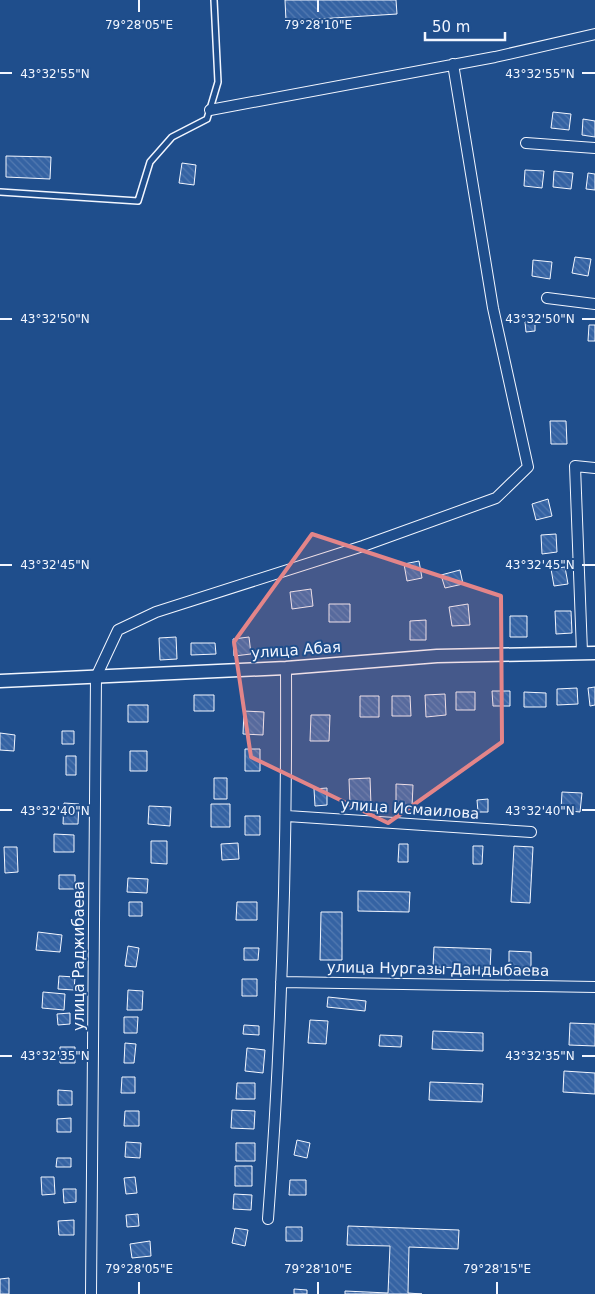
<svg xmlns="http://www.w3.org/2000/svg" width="595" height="1294" viewBox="0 0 595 1294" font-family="'DejaVu Sans',sans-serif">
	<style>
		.building { fill: url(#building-back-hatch); stroke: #f2f6ff }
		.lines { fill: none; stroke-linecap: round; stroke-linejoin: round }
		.service-casing { stroke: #f2f6ff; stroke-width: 8 }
		.minor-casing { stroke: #f2f6ff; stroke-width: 12 }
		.tertiary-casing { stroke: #f2f6ff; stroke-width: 15 }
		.service { stroke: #1f4e8c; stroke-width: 5 }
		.minor { stroke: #1f4e8c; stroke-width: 10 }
		.tertiary { stroke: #1f4e8c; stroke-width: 12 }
		.marked { fill: #e38589; fill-opacity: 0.2; stroke: #e38589; stroke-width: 4; stroke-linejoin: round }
		.ticks { fill: none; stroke: #f2f6ff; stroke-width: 2 }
		.labels { text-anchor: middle; stroke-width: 4; stroke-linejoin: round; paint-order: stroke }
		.street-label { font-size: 15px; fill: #f2f6ff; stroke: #1f4e8c }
		.ticks-label { font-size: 12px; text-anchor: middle; fill: #f2f6ff; stroke: #1f4e8c; stroke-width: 4; stroke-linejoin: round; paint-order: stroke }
	</style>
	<defs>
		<pattern id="building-back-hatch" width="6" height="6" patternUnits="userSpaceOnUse" patternTransform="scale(1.25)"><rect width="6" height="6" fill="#3563a3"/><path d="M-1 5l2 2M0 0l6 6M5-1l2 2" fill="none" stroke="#537ab1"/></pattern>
	</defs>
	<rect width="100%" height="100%" fill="#1f4e8c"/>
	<path class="building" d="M285,0H396L397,14L286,21Z
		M553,112L571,114L569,130L551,128Z
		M583,119L595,121V137L582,135Z
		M6,156L51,157L50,179L6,177Z
		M182,163L196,165L194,185L179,183Z
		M525,170L544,171L542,188L524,186Z
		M554,171L573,173L571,189L553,187Z
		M588,173L595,174V190L586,189Z
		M575,257L591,259L588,276L572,273Z
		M533,260L552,262L550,279L532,276Z
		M535,321V331L526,332L525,322Z
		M589,325H595V341H588Z
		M550,421H566L567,444H551Z
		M548,499L552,516L536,520L532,504Z
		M556,534L557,552L542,554L541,535Z
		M419,561L422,578L407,581L404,564Z
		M565,567L568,584L554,586L551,569Z
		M460,570L463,584L445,588L441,575Z
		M311,589L313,606L292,609L290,592Z
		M329,604H350V622H329Z
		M468,604L470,625L452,626L449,607Z
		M555,611H571L572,633L556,634Z
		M510,616H527V637H510Z
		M426,620V640H410V621Z
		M176,637L177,659L160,660L159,638Z
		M249,637L251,654L234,656L233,639Z
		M191,643H215L216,654L191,655Z
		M595,687V705L590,706L588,688Z
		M577,688L578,704L557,705V689Z
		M492,691H510V706H493Z
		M456,692H475V710H456Z
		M524,692L546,693V707H524Z
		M445,694L446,715L426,717L425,695Z
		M194,695H214V711H194Z
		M360,696H379V717H360Z
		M392,696H410L411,716H392Z
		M128,705H148V722H128Z
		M244,711L264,712L263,735L243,734Z
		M311,715H330L329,741H310Z
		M62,731H74V744H62Z
		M0,733L15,735L14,751L0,750Z
		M245,749H260V771H245Z
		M130,751H147V771H130Z
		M66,756H76V775H66Z
		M214,778H227V799H214Z
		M370,778L371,805H350L349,779Z
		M396,784L413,785L412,807H396Z
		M327,788V805L315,806L314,789Z
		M562,792L582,793L580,812L561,810Z
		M488,799V812H478L477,800Z
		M64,803L79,804L78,824H63Z
		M211,804H230V827H211Z
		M149,806L171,807L170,826L148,824Z
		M245,816H260V835H245Z
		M54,834L74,835V852H54Z
		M151,841H167V864L151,863Z
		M238,843L239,859L222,860L221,844Z
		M399,844H408V862H398Z
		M473,846H483L482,864H473Z
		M514,846L533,847L530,903L511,902Z
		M4,847H17L18,872L5,873Z
		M59,875H75V889H59Z
		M128,878L148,879L147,893L127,892Z
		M358,891L410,892L409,912L358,911Z
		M129,902H142V916H129Z
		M237,902H257V920H236Z
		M321,912H342V960H320Z
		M38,932L62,935L60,952L36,950Z
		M128,946L139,948L136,967L125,966Z
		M434,947L491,949L490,969L433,967Z
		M244,948H259L258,960H244Z
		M509,951L531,952V968L509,967Z
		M59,976L75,977L74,990L58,989Z
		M242,979H257V996H242Z
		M128,990L143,991L142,1010H127Z
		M43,992L65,994L64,1010L42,1008Z
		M328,997L366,1001L365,1011L327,1007Z
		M70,1013V1024L58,1025L57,1014Z
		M124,1017H138L137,1033H124Z
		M310,1020L328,1021L326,1044L308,1043Z
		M570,1023L595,1024V1046L569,1045Z
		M244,1025L259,1026V1035L243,1034Z
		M433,1031L483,1033V1051L432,1049Z
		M380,1035L402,1036L401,1047L379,1046Z
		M125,1043L136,1044L134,1063H124Z
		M60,1047H75V1063H60Z
		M247,1048L265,1050L263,1073L245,1071Z
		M564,1071L595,1073V1094L563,1092Z
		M122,1077H135V1093H121Z
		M430,1082L483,1084L482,1102L429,1100Z
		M237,1083H255V1099H236Z
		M58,1090L72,1091V1105H58Z
		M232,1110L255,1111L254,1129L231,1128Z
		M125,1111H139V1126H124Z
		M71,1118V1132H57V1119Z
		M297,1140L310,1143L307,1158L294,1155Z
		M126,1142L141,1143L140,1158L125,1157Z
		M236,1143H255V1161H236Z
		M57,1158H71V1167H56Z
		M235,1166H252V1186H235Z
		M41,1177H54L55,1194L42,1195Z
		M135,1177L137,1193L126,1194L124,1178Z
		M290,1180H306V1195H289Z
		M63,1189H76V1202L64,1203Z
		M234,1194L252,1195L251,1210L233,1209Z
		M138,1214L139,1226L127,1227L126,1215Z
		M74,1220V1235H59L58,1221Z
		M348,1226L459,1230L458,1249L409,1247L408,1293L422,1294H345V1291L388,1293L390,1246L347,1245Z
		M286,1227H302V1241H286Z
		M235,1228L248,1230L245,1246L232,1243Z
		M150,1241L151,1256L132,1258L130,1244Z
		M9,1278V1294H0V1279Z
		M294,1289L307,1290V1294H294Z"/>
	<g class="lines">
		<g class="service-casing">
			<path id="service" d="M0,192L138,201L150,162L172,137L207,119L218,82L214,0"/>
		</g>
		<g class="minor-casing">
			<path id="minor" d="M210,110L495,57L595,34
				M526,143L595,148
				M547,298L595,304
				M582,652L575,466L595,468
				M287,816L531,832
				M281,982L595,987
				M268,1219C282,1036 287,852 286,668
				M91,1294L96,677L118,630L156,612L363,546L496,498L528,467L493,308L453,64"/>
		</g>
		<g class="tertiary-casing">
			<path id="tertiary" d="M0,681L286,668L437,656L595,653"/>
		</g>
		<use href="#service" class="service"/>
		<use href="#minor" class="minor"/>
		<use href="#tertiary" class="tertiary"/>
	</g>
	<path class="marked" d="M312,534L501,596L502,742L388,823L251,757L234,642Z"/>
	<path class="ticks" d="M139,0V12M318,0V12M0,73H12M582,73H595M0,319H12M582,319H595M0,565H12M582,565H595M0,810H12M582,810H595M0,1056H12M582,1056H595M139,1282V1294M318,1282V1294M497,1282V1294"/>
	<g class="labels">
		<g class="street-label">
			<text transform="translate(296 650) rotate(-4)" y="5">улица Абая</text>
			<text transform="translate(410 809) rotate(4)" y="5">улица Исмаилова</text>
			<text transform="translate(79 956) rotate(-90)" y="5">улица Раджибаева</text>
			<text transform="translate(438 969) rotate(1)" y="5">улица Нургазы Дандыбаева</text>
		</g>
	</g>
	<g class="ticks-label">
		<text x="139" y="29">79°28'05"E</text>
		<text x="318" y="29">79°28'10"E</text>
		<text x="55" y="78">43°32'55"N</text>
		<text x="540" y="78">43°32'55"N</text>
		<text x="55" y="323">43°32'50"N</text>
		<text x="540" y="323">43°32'50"N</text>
		<text x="55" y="569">43°32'45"N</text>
		<text x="540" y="569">43°32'45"N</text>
		<text x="55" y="815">43°32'40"N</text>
		<text x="540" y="815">43°32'40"N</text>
		<text x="55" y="1060">43°32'35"N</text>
		<text x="540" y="1060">43°32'35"N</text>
		<text x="139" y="1273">79°28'05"E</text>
		<text x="318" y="1273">79°28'10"E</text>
		<text x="497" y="1273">79°28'15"E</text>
	</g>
	<path d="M425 32v8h80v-8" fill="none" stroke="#f2f6ff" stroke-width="2.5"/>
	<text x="432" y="32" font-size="15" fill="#f2f6ff" stroke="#1f4e8c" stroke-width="4" paint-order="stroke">50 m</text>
</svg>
